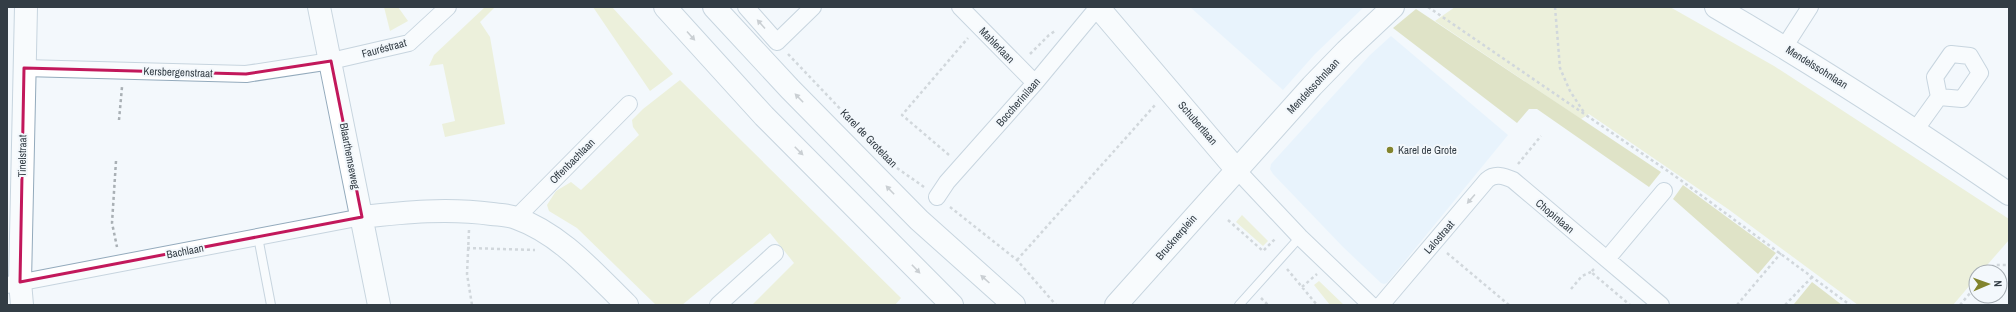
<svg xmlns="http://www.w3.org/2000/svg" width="2016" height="312" viewBox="0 0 2016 312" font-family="'Archivo Narrow',sans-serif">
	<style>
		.built { fill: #dceefd }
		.green { fill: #e4e7b3 }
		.forest { fill: #c8cb88 }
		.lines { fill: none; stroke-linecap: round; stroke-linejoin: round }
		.lane-casing { stroke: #93aabc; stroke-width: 10 }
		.street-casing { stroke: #93aabc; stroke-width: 18 }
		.secondary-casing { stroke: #93aabc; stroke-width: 24 }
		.primary-casing { stroke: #93aabc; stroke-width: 24 }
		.path { stroke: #a9b0b5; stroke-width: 2.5; stroke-dasharray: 3 3; stroke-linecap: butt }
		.lane { stroke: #fff; stroke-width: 8 }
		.street { stroke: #fff; stroke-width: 16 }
		.secondary { stroke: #fff; stroke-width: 22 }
		.primary { stroke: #fff; stroke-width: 22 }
		.oneway { fill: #999ea2 }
		.marked { fill: none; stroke: #c2185b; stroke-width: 3; stroke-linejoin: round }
		.poi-dot { fill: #82842d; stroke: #f3f8fc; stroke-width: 1.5 }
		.labels { text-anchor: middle; stroke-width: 4; stroke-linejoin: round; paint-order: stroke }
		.street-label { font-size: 11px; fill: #333d45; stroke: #f3f8fc }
		.poi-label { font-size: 11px; fill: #333d45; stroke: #f3f8fc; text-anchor: start }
	</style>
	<rect width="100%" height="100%" fill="#f3f8fc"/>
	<path class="built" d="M1190,7H1364L1315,54L1283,90Z
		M1391,36L1508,135L1387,283L1384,284L1381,283L1343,247L1273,174L1270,169L1271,164L1370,55Z"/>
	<path class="green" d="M384,7H398L408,21L390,31Z
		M485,7H495L480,22L490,37L505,124L445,137L442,124L455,121L443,64L429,66L434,55Z
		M593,7H612L673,74L650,91Z
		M1455,7H1670L1774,66L2009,219V240L1981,272H1976V278L1953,305H1858L1728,209L1589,114L1581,119L1435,21Z
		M680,80L901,298L895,305H752L794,263L770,233L682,305H656L577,228L549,211L547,205L556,191L571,182L581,190L639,135L633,127L632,120L643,109Z
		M1242,215L1268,241L1263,246L1236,222Z
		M1319,281L1344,305H1330L1314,285Z"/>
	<path class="forest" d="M1416,9L1661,172L1649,187L1537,109H1529L1517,123L1393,28Z
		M1683,185L1776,253L1758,274L1673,199Z
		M1812,282L1842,305H1796L1794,304Z"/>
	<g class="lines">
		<g class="lane-casing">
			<path id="lane" d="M258,237L271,305
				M1239,305L1300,237"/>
		</g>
		<g class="street-casing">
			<path id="street" d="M746,7L777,42L813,7
				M960,7L1035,83
				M1785,46L1810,7
				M24,68L246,74L331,61L409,43L448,7
				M1916,129L1939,97L1962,99L1980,73L1970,56L1951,54L1935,77L1939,97
				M1236,169L1300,237L1371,305
				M937,197L947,182L1035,83L1098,7
				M516,218L629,104
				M1607,259L1664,191
				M7,285L362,217
				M718,305L775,253
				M1381,305L1487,180C1495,173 1504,176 1513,180L1661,305"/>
		</g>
		<g class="secondary-casing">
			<path id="secondary" d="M319,7L379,305
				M1098,7L1236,169
				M1716,7C1816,65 1913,128 2009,194
				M362,217C406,212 448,208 492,214C500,215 509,215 516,218C561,234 594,273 627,305
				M22,305L20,282L26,7
				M1116,305L1312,86L1346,51L1393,7"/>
		</g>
		<g class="primary-casing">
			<path id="primary" d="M665,7L764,116L952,305
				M714,7L790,89L919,220L1014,305"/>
		</g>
		<path class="path" d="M1428,7L1675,176L1850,305
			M1555,7L1560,68L1570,91L1585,114
			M788,54L866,136
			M1030,54L1049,35L1055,31
			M119,120L122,87
			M949,155L902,115L968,38
			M116,161L112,223L117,247
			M1518,164L1541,136
			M897,168L924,187
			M950,207L1017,260L1056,305
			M1228,220L1263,251L1276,238
			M469,230L467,274L472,305
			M467,248L535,250
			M1447,253L1509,305
			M1017,260L1156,104
			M1287,269L1317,305
			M1594,269L1591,272L1630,305
			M1988,272L1994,265H2009
			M1302,287L1317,274
			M1571,289L1582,276L1591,272
			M1261,298L1268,305
			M1737,305L1781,253
			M1785,305L1813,276
			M1960,305L1976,286"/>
		<use href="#lane" class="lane"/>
		<use href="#street" class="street"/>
		<use href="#secondary" class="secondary"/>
		<use href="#primary" class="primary"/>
	</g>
	<defs><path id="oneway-solid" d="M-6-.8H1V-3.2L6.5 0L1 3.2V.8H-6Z"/></defs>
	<g class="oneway">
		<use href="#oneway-solid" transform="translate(761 24) rotate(-132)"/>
		<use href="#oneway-solid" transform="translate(691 36) rotate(48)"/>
		<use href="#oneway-solid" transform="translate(799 98) rotate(-134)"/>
		<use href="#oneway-solid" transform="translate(799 151) rotate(45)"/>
		<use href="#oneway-solid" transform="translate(890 190) rotate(-134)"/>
		<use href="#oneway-solid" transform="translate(1471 199) rotate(131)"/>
		<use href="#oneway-solid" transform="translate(916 269) rotate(46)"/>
		<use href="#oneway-solid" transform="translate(985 279) rotate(-138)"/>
	</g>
	<path d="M0 0H2016V312H0ZM331,61L362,217L20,282L24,68L246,74Z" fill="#f3f8fc" fill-opacity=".55" fill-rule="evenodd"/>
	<path class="marked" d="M331,61L362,217L20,282L24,68L246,74Z"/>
	<circle class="poi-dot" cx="1390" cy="150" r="4"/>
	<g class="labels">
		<g class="street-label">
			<text transform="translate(997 45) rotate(46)" y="4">Mahlerlaan</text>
			<text transform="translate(384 48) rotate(-15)" y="4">Fauréstraat</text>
			<text transform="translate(1817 67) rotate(32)" y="4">Mendelssohnlaan</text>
			<text transform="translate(178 72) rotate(2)" y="4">Kersbergenstraat</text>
			<text transform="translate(1313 86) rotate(-47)" y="4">Mendelssohnlaan</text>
			<text transform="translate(1018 102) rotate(-49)" y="4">Boccherinilaan</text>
			<text transform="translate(1198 123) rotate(49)" y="4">Schubertlaan</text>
			<text transform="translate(869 138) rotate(46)" y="4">Karel de Grotelaan</text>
			<text transform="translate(22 156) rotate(-89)" y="4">Tinelstraat</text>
			<text transform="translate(350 156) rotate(79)" y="4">Blaarthemseweg</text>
			<text transform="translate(572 161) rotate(-45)" y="4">Offenbachlaan</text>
			<text transform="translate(1555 216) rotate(40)" y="4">Chopinlaan</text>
			<text transform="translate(1176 237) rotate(-49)" y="4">Brucknerplein</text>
			<text transform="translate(1439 237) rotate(-49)" y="4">Lalostraat</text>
			<text transform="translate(185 251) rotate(-11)" y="4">Bachlaan</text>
		</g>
		<g class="poi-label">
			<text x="1398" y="154">Karel de Grote</text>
		</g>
	</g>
	<rect width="2016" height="312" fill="none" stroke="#333d45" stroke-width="16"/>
	<g transform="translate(1988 284) rotate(88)"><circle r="19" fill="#f3f8fc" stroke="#a6adb3"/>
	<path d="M0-3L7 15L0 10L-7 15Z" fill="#82842d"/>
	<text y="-6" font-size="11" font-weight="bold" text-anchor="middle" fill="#333d45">N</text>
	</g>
</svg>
